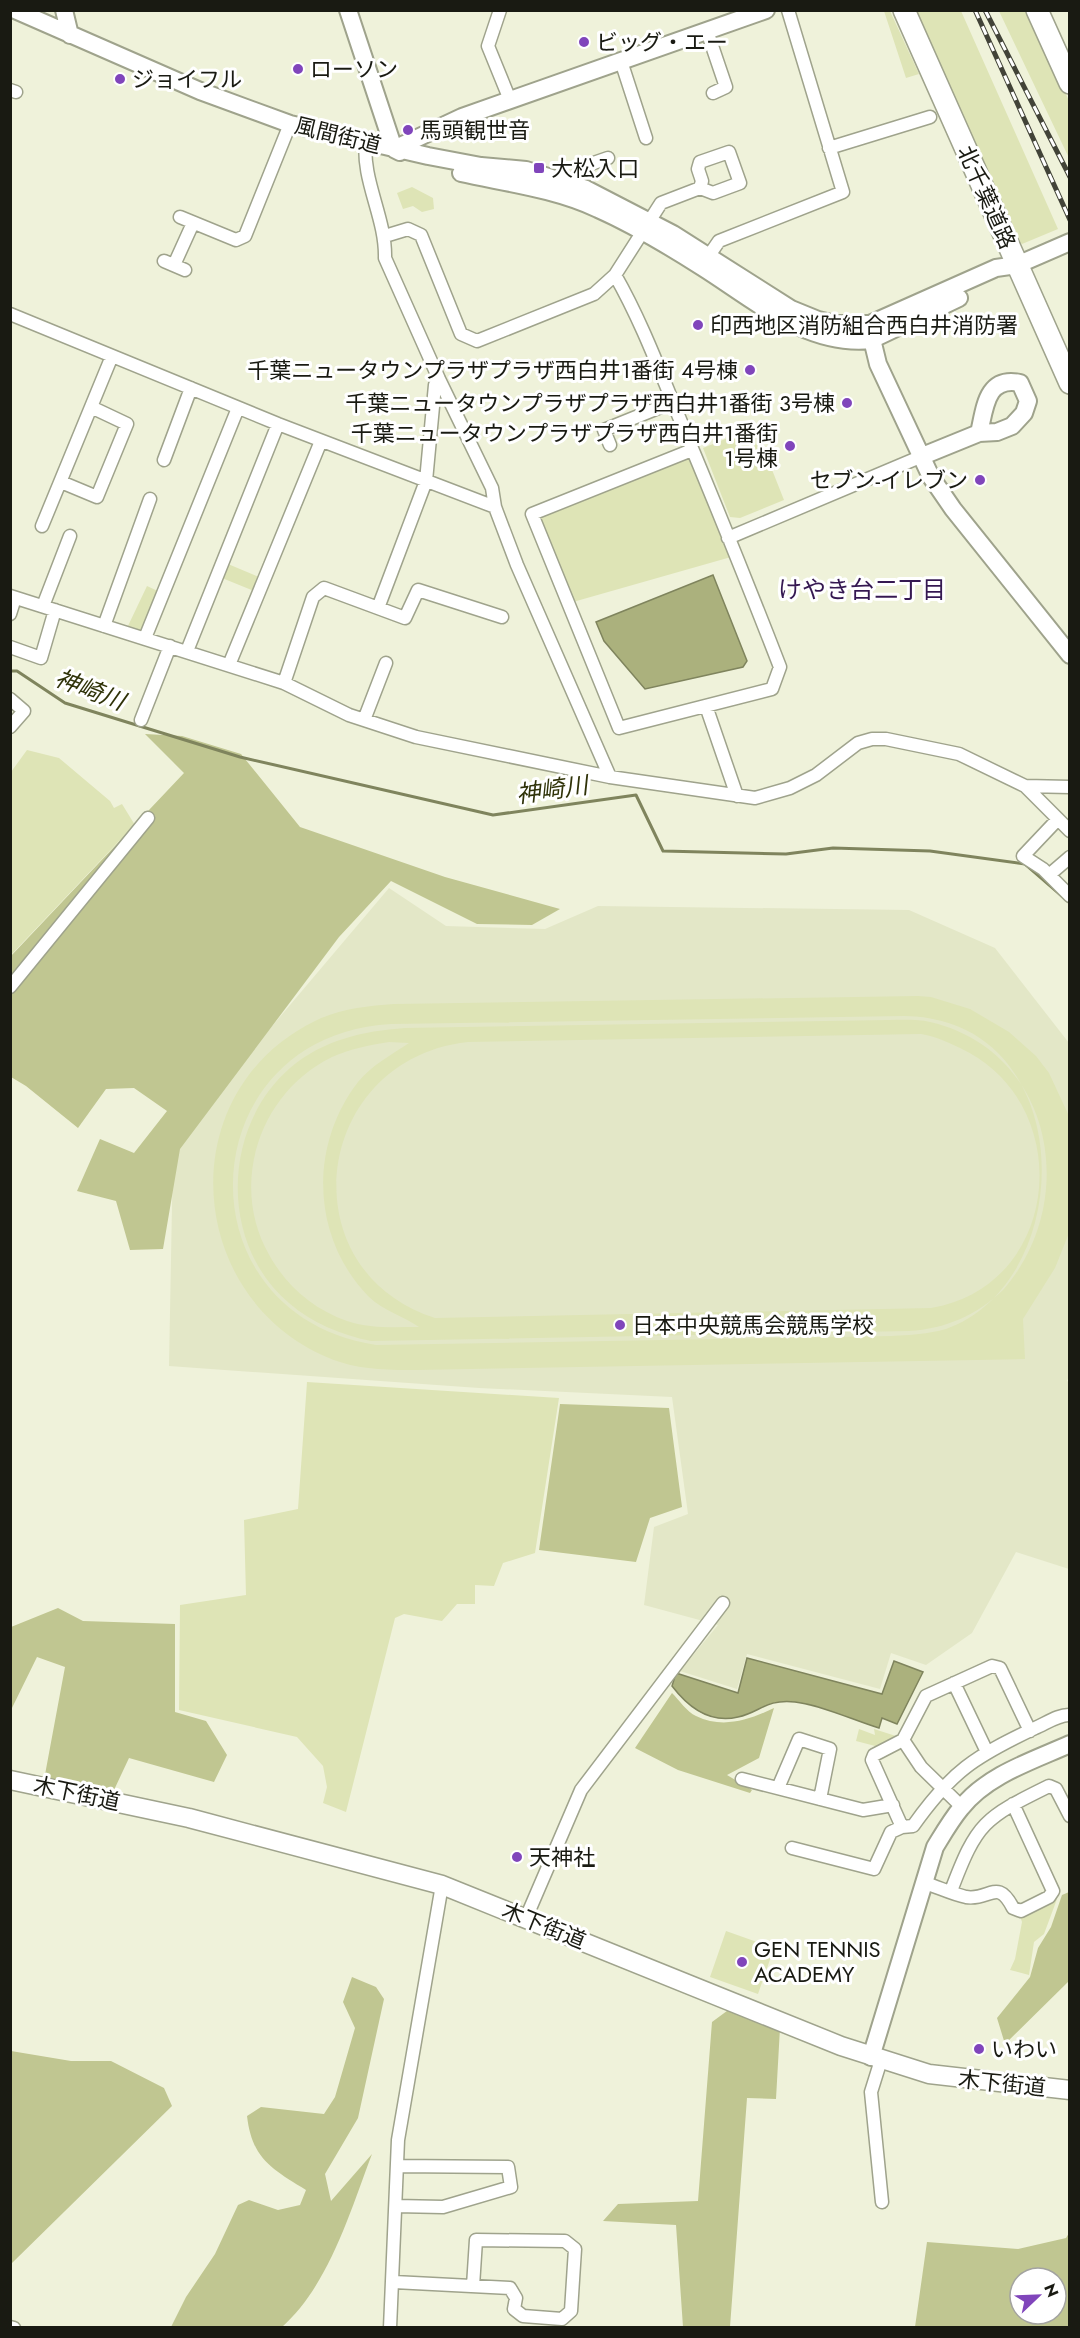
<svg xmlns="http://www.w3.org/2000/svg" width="1080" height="2338" viewBox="0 0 1080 2338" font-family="Jost,'Noto Sans JP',sans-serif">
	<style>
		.built { fill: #e3e7c7 }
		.green { fill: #dee4b6; fill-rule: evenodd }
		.forest { fill: #c0c691; fill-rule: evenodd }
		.water { fill: #abb17d; stroke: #7f845d; stroke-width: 1.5 }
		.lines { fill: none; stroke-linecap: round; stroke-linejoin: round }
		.stream { stroke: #7f845d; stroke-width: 3 }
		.street-casing { stroke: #9fa38c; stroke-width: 15 }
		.secondary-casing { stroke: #9fa38c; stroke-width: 20 }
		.primary-casing { stroke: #9fa38c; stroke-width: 21 }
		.highway-casing { stroke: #9fa38c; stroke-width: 24 }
		.street { stroke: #fff; stroke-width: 12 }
		.secondary { stroke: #fff; stroke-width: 16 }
		.primary { stroke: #fff; stroke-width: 18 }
		.highway { stroke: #fff; stroke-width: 21 }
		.rail-casing { stroke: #424338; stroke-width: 5 }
		.rail { stroke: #fff; stroke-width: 3; stroke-dasharray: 9; stroke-linecap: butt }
		.poi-dot { fill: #8045bb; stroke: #fff; stroke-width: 2 }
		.labels { text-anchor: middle; stroke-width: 6; stroke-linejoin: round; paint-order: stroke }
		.poi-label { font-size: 22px; fill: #191a12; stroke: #fff; text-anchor: start }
		.street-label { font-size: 22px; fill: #191a12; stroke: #fff }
		.neighbourhood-label { font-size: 24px; fill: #351851; stroke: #fff }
		.water-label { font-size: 24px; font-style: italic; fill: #2f3208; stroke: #fff }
	</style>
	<rect width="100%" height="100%" fill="#eff2da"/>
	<path class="built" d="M389,888L446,926L545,929L598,906L909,910L995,948L1069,1043L1070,1373L1067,1381L1070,1383L1069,1569L1016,1552L972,1633L926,1665L891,1653L880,1689L747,1654L737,1689L680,1671L718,1625L644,1605L654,1527L688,1514L672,1397L479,1388L169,1366L173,1152L191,1122Z"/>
	<path class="green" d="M884,11H890L919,74L906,78Z
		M914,11H961L1058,229L1022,244L1018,242Z
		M999,11H1029L1069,101V158Z
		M412,187L433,198L434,209L422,212L413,206L403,209L397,193Z
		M755,427L784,500L740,518L730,517L703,448Z
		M685,457L692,460L731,557L573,602L540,521L543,514Z
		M228,564L259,577L254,591L222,578Z
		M147,586L162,593L142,633L127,628Z
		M27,750L59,758L110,801L114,808L122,804L138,830L119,841L11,955V772Z
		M918,996L931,997L970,1009L1009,1032L1036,1056L1049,1073L1069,1116V1233L1055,1268L1023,1319L1025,1359L417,1370C391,1370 365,1370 340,1362C186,1309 166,1094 315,1021C339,1009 367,1006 394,1004ZM904,1016C1080,1018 1080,1281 946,1329C928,1334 910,1335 892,1336L376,1345C176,1314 190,1035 391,1024Z
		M889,1020C903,1020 917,1019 930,1022C1055,1051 1080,1203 1003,1290C977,1315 945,1329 909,1331L371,1341C341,1335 312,1323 289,1303C219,1244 222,1127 290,1068C323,1040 363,1031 405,1028ZM921,1034C935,1036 947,1042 960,1048C1077,1102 1063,1286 931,1308L435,1318C286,1270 313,1059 468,1042ZM389,1042L409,1043C391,1055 372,1065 358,1082C308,1147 312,1239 369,1297C384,1311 405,1317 419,1327C395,1327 370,1329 347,1321C310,1308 282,1282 265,1247C231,1178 262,1091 332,1057C350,1049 369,1045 389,1042Z
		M307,1382L559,1398L535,1553L503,1563L494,1586L475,1585V1604H457L442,1621L404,1614L395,1618L346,1812L323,1803L327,1787L323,1766L297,1737L179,1710L180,1605L246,1595L244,1520L298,1509Z
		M859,1729L875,1735L874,1729L899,1737L879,1747L856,1741Z
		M1057,1899L1044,1934L1034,1942L1029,1975L1010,1970L1015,1959L1022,1922L1020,1916Z
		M726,1931L774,1948L758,1994L710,1977Z"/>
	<path class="forest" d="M145,734L182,736L241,754L300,827L445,877L560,909L532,925L477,924L391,881L339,937L180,1149L163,1249L130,1250L116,1201L77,1191L100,1139L134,1153L167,1111L134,1088L106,1089L78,1128L26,1086L11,1077L10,957L184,773Z
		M560,1404L669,1408L682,1507L650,1518L636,1562L539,1550Z
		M58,1608L83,1621L175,1624V1712L206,1721L227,1755L214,1782L129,1758L114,1790L44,1780L65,1667L37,1657L11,1710V1627Z
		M672,1693C679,1700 687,1712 696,1716C723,1729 749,1720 774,1708L759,1758L727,1775L752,1790L750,1793L678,1770L635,1748Z
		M1069,1892V1981L1005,2044L997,2018L1030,1977L1038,1948L1051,1927L1062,1895Z
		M352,1977L376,1987L384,1999L358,2118L325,2174L331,2201L372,2154C350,2212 329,2285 282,2327H171L186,2297L215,2254L238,2205L249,2200L278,2210L300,2205L306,2190C272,2169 252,2159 247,2116L261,2107L324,2114L335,2097L355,2028L343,2002Z
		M731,2008L780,2028L776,2099L747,2098L730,2327H683L676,2225L603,2221L618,2204L698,2201L712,2022Z
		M11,2051L71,2061H111L164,2088L172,2106L11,2264Z
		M1069,2233V2327H915L927,2242L1018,2249L1066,2238ZM1020,2278H1056V2314H1020Z"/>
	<path class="water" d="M713,575L747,661L743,667L645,689L604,641L596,622Z
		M747,1658L882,1694L894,1661L923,1672L897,1724L882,1718L879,1728C853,1720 821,1705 795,1702C765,1699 761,1712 738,1717C709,1724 688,1707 672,1686L676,1673L738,1693Z"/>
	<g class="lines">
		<path class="stream" d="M10,671H17L65,703L240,757L493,815L636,795L663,851L786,854L833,848L930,851L1025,864L1070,903"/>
		<g class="street-casing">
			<path id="street" d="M500,10L488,46L510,100
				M707,31L726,87L713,93
				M621,61L646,138
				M10,90L16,92
				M366,140C361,180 386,217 385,258L439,379L492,488L495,507L517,565L610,777
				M829,148L930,117
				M572,184L582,167L608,158
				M180,217L236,240L245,236L290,124
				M385,236L408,229L421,235L461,334L477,341L594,294L615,275L661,203L700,188L702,181L698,169L700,162L729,152L740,183L713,193L700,188
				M708,257L719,241L843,192L788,10
				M164,261L185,270
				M174,265L193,223
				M615,275C643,324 662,377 684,429C717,508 749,587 780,667L772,689L619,728L532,514L692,450
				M10,314L278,424L495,507
				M610,445L604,430L673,402
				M164,460L191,388
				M61,482L97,497L127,424L91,407
				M42,526L112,356
				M728,538L920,457
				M10,596L284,683L349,715L416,737L610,777L755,798L790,788L816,775L858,743L872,739H886L959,754L1025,786L1070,787
				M43,606L70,536
				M378,608L405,618L418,590L502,617
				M10,614L15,598
				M104,626L150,499
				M145,638L238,408
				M10,647L41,658L55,610
				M187,651L278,424
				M229,665L321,441
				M284,683L313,597L324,588L378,608L426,481L435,385L439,379
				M10,699L24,711L10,727
				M706,706L737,796
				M141,720L170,646
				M364,720L386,663
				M1025,786L1070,831
				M1058,819L1023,856L1043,869L1070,896
				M1049,875L1070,857
				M10,987L148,818
				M954,1683L987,1752
				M1030,1731L1000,1668L992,1666L926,1696L903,1740L874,1755L872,1760L902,1827L913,1826C952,1771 974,1757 1035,1728C1045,1724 1059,1714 1070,1715
				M903,1740L921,1767L962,1807
				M742,1779L863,1810L893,1805
				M778,1788L799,1739L830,1749L820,1799
				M792,1848L874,1869L891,1832L902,1827
				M925,1883C938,1887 952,1894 966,1897C990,1901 997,1877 1013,1908L1021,1911L1049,1897L1053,1891L1013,1804
				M951,1891C977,1822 984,1818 1049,1786L1056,1789L1070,1816
				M526,1918L581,1790L723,1603
				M881,2060L871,2092L882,2202
				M396,2206L443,2207L511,2187L508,2167L397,2166
				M394,2282L510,2288L516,2298L514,2309L523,2316L562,2319L571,2311L575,2249L565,2241L476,2240L473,2286
				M10,2327L14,2328
				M390,2328L398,2140L442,1885"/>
		</g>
		<g class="secondary-casing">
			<path id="secondary" d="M15,10L200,91L290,124L428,156L481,166L526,170L586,189L673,234L791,309L818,320L835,324H870L996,268L1017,265L1070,242
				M64,10L70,35
				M348,10L394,149L400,152
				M394,149L462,117L766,10
				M461,173C506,183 556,189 598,209C634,225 669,246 702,267C753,299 807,347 871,340L959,298
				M870,331L878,364L931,477L953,509L1070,655
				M920,457L979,433L997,432L1012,426L1024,413L1028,401L1020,383C986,376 985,408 979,433
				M871,2057L935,1847C943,1834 951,1820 961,1808C987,1775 1032,1761 1070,1744"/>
		</g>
		<g class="primary-casing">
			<path id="primary" d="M10,1780L189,1818L442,1885L841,2046L929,2074L1070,2090"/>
		</g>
		<g class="highway-casing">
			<path id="highway" d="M904,10L1070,383
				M1037,10L1070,83"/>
		</g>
		<use href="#street" class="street"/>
		<use href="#secondary" class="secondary"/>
		<use href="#primary" class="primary"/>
		<use href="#highway" class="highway"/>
		<g class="rail-casing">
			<path id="rail" d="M975,10L1070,220
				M985,10L1070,177"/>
		</g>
		<use href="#rail" class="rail"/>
	</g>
	<g class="poi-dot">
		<circle cx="584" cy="42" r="6"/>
		<circle cx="298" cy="69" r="6"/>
		<circle cx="120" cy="79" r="6"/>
		<circle cx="408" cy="130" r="6"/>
		<rect x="533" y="162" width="12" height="12" rx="3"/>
		<circle cx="698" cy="325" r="6"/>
		<circle cx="750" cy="370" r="6"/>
		<circle cx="847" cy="403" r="6"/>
		<circle cx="790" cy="446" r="6"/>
		<circle cx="980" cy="480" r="6"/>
		<circle cx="620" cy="1325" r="6"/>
		<circle cx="517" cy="1857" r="6"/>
		<circle cx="742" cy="1962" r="6"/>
		<circle cx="979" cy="2049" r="6"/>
	</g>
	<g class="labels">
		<g class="poi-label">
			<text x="596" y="50">ビッグ・エー</text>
			<text x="310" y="77">ローソン</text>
			<text x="132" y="87">ジョイフル</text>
			<text x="420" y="138">馬頭観世音</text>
			<text x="551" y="176">大松入口</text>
			<text x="710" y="333">印西地区消防組合西白井消防署</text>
			<text x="738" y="378" text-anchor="end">千葉ニュータウンプラザプラザ西白井1番街 4号棟</text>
			<text x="835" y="411" text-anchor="end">千葉ニュータウンプラザプラザ西白井1番街 3号棟</text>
			<text x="778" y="441" text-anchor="end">千葉ニュータウンプラザプラザ西白井1番街<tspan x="778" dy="25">1号棟</tspan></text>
			<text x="968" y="488" text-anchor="end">セブン-イレブン</text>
			<text x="632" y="1333">日本中央競馬会競馬学校</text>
			<text x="529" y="1865">天神社</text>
			<text x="754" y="1957">GEN TENNIS<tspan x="754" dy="25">ACADEMY</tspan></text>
			<text x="991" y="2057">いわい</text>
		</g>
		<g class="street-label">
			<text transform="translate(338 135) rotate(14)" y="8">風間街道</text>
			<text transform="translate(987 197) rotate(66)" y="8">北千葉道路</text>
			<text transform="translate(77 1793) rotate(12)" y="8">木下街道</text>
			<text transform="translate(544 1925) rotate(22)" y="8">木下街道</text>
			<text transform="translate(1002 2083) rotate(6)" y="8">木下街道</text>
		</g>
		<g class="neighbourhood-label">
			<text x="862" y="598">けやき台二丁目</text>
		</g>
		<g class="water-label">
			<text transform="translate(90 690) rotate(21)" y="8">神崎川</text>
			<text transform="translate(552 790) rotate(-8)" y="8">神崎川</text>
		</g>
	</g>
	<rect width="1080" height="2338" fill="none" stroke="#191a12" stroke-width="24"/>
	<g transform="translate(1038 2296) rotate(67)"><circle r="28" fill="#ffffff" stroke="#a3a3a0" stroke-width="1.5"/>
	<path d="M0-4.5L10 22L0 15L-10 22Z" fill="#8045bb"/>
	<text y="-9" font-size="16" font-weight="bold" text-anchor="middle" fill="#191a12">N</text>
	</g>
</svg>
